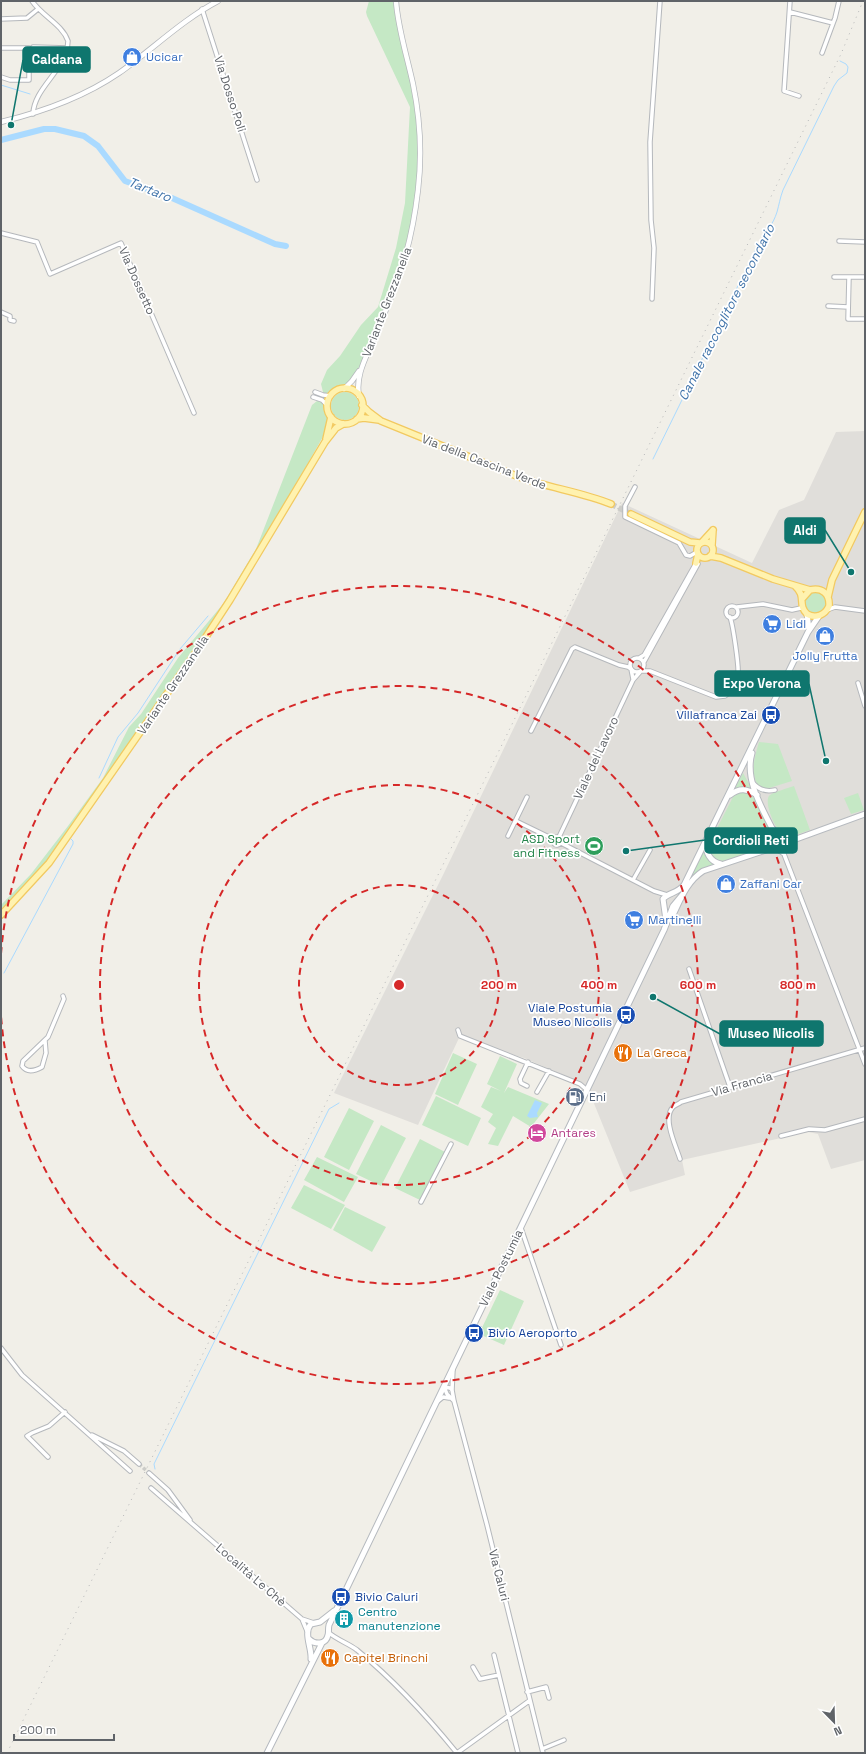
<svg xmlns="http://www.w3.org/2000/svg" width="866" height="1754" viewBox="0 0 866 1754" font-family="'Space Grotesk',sans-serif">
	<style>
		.industrial { fill: #e0deda }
		.green { fill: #c5e8c5 }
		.water { fill: #aadaff }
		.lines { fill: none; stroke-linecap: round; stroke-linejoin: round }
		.stream { stroke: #aadaff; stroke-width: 1 }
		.river { stroke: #aadaff; stroke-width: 6 }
		.minor-tunnel { stroke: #ccccc8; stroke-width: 3.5; stroke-dasharray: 3.5 2; stroke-linecap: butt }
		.primary-tunnel { stroke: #ccccc8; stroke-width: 5.5; stroke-dasharray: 5.5 3; stroke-linecap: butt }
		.minor-casing { stroke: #b5b8bc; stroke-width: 5.5 }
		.tertiary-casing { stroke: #b5b8bc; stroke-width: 6 }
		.secondary-casing { stroke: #b6babf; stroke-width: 7 }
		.primary-casing { stroke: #f2c960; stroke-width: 8 }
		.minor { stroke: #fff; stroke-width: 3.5 }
		.tertiary { stroke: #fff; stroke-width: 4.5 }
		.secondary { stroke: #fff; stroke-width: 5 }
		.primary { stroke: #fff2af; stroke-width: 5.5 }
		.rail { stroke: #b6b7b8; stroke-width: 1; stroke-dasharray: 1 5; stroke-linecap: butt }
		.ring { fill: none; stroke: #d62828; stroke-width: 2; stroke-dasharray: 7 5 }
		.labels { text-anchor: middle; stroke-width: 3.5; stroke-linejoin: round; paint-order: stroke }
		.shop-label { font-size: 12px; fill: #366cbe; stroke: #fff; text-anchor: start }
		.street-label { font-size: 12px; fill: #5f6368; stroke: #fff }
		.transit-label { font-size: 12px; fill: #164399; stroke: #fff; text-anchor: end }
		.leisure-label { font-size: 12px; fill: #27864d; stroke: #fff; text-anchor: end }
		.food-label { font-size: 12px; fill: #c56008; stroke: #fff; text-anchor: start }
		.service-label { font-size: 12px; fill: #4e5e75; stroke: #fff; text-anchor: start }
		.hotel-label { font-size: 12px; fill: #b23c85; stroke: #fff; text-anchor: start }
		.culture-label { font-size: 12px; fill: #0d838f; stroke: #fff; text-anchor: start }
		.water-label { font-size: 13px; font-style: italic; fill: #4174aa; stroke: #fff }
		.centre { fill: #d62828; stroke: #fff; stroke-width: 2 }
		.ring-label { font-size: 12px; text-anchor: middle; font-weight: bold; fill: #d62828; stroke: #fff; stroke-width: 3.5; stroke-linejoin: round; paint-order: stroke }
		.leader { fill: none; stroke: #0f766e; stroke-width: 1.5 }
		.callout-dot { fill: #0f766e; stroke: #fff; stroke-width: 1.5 }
		.callout { fill: #0f766e; stroke: #0f766e; stroke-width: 1.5 }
		.callout-label { font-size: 13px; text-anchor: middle; font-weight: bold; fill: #fff }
	</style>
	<rect width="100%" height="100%" fill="#f1efe8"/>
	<path class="industrial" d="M865,431V1160L831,1169L818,1134L808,1132L682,1160L685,1175L630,1192L593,1101L590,1091L582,1083L524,1058L459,1038L418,1125L334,1093L444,873L622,503L752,563L779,510L804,500L836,432Z"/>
	<path class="green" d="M369,1H394L415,106L418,135V166L414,207L406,248L393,288L362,363L352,380L327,394L323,392L321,384L327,370L340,356L361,325L378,307L396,248L405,203L410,107L367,16L366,12Z
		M331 406a14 14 0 1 1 28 0a14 14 0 1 1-28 0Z
		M321,400C328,406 329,417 329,426L263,543L193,653L58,846L35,875L1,910V905L31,874L68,826L103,778L129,727L141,714L178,658L223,604L256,549L312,405L317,401Z
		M805 603a11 11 0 1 1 22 0a11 11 0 1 1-22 0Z
		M759,742L778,744L792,781L766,789L757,784C750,770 755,756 759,742Z
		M743,773L752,789V790H734Z
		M794,786L810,830C803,832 793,837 785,836C777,834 762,801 770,795C776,791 786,789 794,786Z
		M744,792C760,797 764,818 771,832C772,838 768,845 763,848L723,861L717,860L711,855L709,844L733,797L738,793Z
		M858,793L864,810L851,814L844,798Z
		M705,849L716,864L697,872L692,877L690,876Z
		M453,1053L477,1064L458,1105L435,1094Z
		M500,1056L517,1064L504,1093L508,1087L549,1104L531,1127L513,1116L498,1146L488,1144L496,1128L488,1122L493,1114L481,1107L491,1087L501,1091L487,1084Z
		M436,1096L481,1118L468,1146L422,1125Z
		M349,1108L374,1121L349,1170L324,1157Z
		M381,1125L406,1138L381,1186L356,1174Z
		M420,1139L445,1152L420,1200L395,1188Z
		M317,1157L358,1177L344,1202L304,1180Z
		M304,1185L345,1205L331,1229L291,1208Z
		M345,1207L386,1227L372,1252L333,1230Z
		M500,1290L524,1301L504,1345L479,1334Z"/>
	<path class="water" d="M535,1100L542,1103L537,1113L538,1117L530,1118L527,1116Z"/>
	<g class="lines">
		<path class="stream" d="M1,85L30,94
			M653,459L759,243C765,233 773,225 777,212C779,205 780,198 783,190L834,86L838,80L847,73L848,67L846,64L840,61
			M180,649L208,616
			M99,778L118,737L138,713L178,652
			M4,973L73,844V841L71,839
			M155,1469L154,1464L329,1109L339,1103"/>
		<path class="river" d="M1,140L44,129H55L84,136L98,146L125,181L172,198L275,244L286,246"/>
		<path class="minor-tunnel" d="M139,1464L149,1473"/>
		<path class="primary-tunnel" d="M611,504L631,514"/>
		<g class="minor-casing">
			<path id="minor" d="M32,1C42,16 62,24 68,41C67,70 34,87 33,114
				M790,1L784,91L799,96
				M202,9L257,180
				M790,12L833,23
				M1,19L27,18L38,9
				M33,47L68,48
				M1,48H29V80H10L1,77
				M822,53L835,18L839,1
				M1,233L37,242L50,274L121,243L194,413
				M839,241L865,242
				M834,277H865
				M849,277L848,319H865
				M652,299L654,248L651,220L650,142L660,1
				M828,306L848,307
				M1,312L10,316V320L14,321
				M315,392L323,395L331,396
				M313,397L322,400L327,405
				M635,487L625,506V517L679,543L686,555L690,556L697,552
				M726 612a6 6 0 1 1 12 0a6 6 0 1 1-12 0Z
				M737,607L763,604L792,610L801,608L802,605
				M827,610L835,607L865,611
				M630 665a7 7 0 1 1 14 0a7 7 0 1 1-14 0Z
				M639,658L644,655L696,563
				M644,662L698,564
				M642,671H650L716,697L725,696C730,693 736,681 738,674C739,666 733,625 730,617
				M858,683L865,706
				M531,731L572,649L575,647L619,665L628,667L631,669L633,679
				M753,783C759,790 766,792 775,790
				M516,821L553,839
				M508,836L527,797
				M777,836L865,1064
				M553 841a4 4 0 1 1 8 0a4 4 0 1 1-8 0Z
				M559,837L633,680L640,672
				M561,843L654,891L667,895
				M771,850H778L784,854
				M633,880L650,850
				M689,969L730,1087
				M458,1030L460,1036L580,1084L587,1090
				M45,1041L46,1053L42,1067C35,1071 27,1073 22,1066L23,1061L48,1037L64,999L63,996
				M527,1086L521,1083L520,1079L528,1062
				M537,1092L549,1071
				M781,1136L809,1129L825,1130L865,1119
				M680,1159C676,1146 662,1118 673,1107C675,1105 679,1104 681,1102L865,1048
				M421,1202L451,1144
				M521,1228L561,1345
				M1,1348L22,1375L130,1471
				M453,1369L452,1390L454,1401L487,1525L543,1753
				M452,1390L450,1388L444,1387L447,1394L454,1401
				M438,1401L443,1397L449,1398
				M92,1435L124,1451L139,1464
				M48,1457L27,1436L32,1433L49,1426L65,1412
				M149,1473L168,1490L190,1520
				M151,1488L302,1619L307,1631
				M302,1619L314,1623
				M328,1632C337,1640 348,1643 357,1650C395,1681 426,1715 457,1753
				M494,1655L518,1753
				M473,1667L480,1679L499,1675
				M527,1692L546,1687L549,1698
				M542,1749L564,1740
				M457,1753L529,1701"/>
		</g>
		<g class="tertiary-casing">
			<path id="tertiary" d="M1,122C42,112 84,97 119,73C153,49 182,20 218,1
				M344,389L352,381L359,371
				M359,396C355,375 367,356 374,338C384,315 394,291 402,267C410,242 415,216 418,190C422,156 420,118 413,84C407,56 398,29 396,1"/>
		</g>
		<g class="secondary-casing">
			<path id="secondary" d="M807,614L809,629
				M752,753C744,780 763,810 775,834L781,838L792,841
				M730,795C740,787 747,789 757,795
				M706,841C705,852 710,862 721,864
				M767,849L772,840L773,829
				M671,919C680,901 686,882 703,871L766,850L865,814
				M666,920L663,899C669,892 677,894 684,885L808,632L819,616
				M309,1639C315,1645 326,1645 328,1635C329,1632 328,1629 329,1625L664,930L673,906L683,894
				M311,1659C312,1648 303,1633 311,1624L320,1622L334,1611
				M267,1753L322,1643"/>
		</g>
		<g class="primary-casing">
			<path id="primary" d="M327 406a18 18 0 1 1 36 0a18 18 0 1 1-36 0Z
				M362,405L369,412L381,421L519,477C549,488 582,492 611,504
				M357,419L364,418L379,420
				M326,439L331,417
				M631,514L690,542L700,543
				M697 550a8 8 0 1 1 16 0a8 8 0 1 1-16 0Z
				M702,542L713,530
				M712,545L713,530
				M710,556L721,558L773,579L810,590
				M696,563L698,554
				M795,586C807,597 797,604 807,614C816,619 825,615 829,606C830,594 822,587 810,590L802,599
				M828,597L832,580L865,512
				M1,915L49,863L196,652L230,600L325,442L336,428L343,424"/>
		</g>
		<use href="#minor" class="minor"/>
		<use href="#tertiary" class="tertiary"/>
		<use href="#secondary" class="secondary"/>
		<use href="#primary" class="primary"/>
		<path class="rail" d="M7,1753L841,54L863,1"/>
	</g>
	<g class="ring">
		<circle cx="399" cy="985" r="100"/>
		<circle cx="399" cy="985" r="200"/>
		<circle cx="399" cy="985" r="299"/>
		<path d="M1 954A399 399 0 1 1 1 1016"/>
	</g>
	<defs>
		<g id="shop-disc" transform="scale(1)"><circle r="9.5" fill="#3f7fe0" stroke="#fff"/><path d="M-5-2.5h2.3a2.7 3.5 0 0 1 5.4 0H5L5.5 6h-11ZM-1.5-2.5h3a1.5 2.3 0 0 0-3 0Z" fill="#fff"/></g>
		<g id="supermarket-disc" transform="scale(1)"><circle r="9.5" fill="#3f7fe0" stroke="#fff"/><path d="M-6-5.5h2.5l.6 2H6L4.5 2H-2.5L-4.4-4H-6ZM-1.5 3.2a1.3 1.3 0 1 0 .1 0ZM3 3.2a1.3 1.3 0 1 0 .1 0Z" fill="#fff"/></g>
		<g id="bus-disc" transform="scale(1)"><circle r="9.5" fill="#1a4fb4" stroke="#fff"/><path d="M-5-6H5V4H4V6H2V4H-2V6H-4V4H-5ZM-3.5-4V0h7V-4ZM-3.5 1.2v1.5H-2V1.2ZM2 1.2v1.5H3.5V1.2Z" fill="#fff"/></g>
		<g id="stadium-disc" transform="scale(1)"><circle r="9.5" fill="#2e9e5b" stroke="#fff"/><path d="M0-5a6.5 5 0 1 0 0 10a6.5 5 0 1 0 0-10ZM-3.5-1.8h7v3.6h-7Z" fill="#fff"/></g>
		<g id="restaurant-disc" transform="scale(1)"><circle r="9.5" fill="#e8710a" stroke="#fff"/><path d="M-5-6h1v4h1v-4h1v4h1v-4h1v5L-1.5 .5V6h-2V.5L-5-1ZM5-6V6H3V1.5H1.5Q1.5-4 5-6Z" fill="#fff"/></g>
		<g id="fuel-disc" transform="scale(1)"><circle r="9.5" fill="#5c6f8a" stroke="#fff"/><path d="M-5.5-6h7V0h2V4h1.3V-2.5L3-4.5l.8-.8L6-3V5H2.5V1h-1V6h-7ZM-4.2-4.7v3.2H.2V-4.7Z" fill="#fff"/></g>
		<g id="hotel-disc" transform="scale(1)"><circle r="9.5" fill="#d1479c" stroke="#fff"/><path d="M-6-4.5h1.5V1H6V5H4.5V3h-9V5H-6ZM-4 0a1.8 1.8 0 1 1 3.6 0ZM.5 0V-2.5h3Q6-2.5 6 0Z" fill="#fff"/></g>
		<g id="building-disc" transform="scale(1)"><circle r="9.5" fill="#0f9aa8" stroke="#fff"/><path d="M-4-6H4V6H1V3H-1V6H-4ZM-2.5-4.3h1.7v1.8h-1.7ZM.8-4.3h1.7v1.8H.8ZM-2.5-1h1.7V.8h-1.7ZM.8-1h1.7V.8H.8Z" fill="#fff"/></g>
	</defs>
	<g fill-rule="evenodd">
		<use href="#shop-disc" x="132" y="57"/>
		<use href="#supermarket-disc" x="772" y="624"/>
		<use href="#shop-disc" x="825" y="636"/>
		<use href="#bus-disc" x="771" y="715"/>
		<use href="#stadium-disc" x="594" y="846"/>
		<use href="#shop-disc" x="726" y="884"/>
		<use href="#supermarket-disc" x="634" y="920"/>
		<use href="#bus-disc" x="626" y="1015"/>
		<use href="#restaurant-disc" x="623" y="1053"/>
		<use href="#fuel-disc" x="575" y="1097"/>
		<use href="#hotel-disc" x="537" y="1133"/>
		<use href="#bus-disc" x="474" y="1333"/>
		<use href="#bus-disc" x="341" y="1597"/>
		<use href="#building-disc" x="344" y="1619"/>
		<use href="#restaurant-disc" x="330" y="1658"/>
	</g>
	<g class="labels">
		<g class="shop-label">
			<text x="146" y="61">Ucicar</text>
			<text x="786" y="628">Lidl</text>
			<text x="825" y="660" text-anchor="middle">Jolly Frutta</text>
			<text x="740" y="888">Zaffani Car</text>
			<text x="648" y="924">Martinelli</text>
		</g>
		<g class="street-label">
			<text transform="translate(230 94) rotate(72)" y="4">Via Dosso Poli</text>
			<text transform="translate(137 281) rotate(66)" y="4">Via Dossetto</text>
			<text transform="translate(387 302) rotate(-69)" y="4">Variante Grezzanella</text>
			<text transform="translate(484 462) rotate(21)" y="4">Via della Cascina Verde</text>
			<text transform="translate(173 685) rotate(-56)" y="4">Variante Grezzanella</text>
			<text transform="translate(596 758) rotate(-65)" y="4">Viale del Lavoro</text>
			<text transform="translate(742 1084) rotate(-16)" y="4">Via Francia</text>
			<text transform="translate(501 1268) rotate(-64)" y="4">Viale Postumia</text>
			<text transform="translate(251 1575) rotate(41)" y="4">Località Le Chè</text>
			<text transform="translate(499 1575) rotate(76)" y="4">Via Caluri</text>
		</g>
		<g class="transit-label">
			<text x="757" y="719">Villafranca Zai</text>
			<text x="612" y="1012">Viale Postumia<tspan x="612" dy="14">Museo Nicolis</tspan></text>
			<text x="488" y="1337" text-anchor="start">Bivio Aeroporto</text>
			<text x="355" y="1601" text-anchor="start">Bivio Caluri</text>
		</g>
		<g class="leisure-label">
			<text x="580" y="843">ASD Sport<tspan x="580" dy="14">and Fitness</tspan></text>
		</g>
		<g class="food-label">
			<text x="637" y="1057">La Greca</text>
			<text x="344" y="1662">Capitel Brinchi</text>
		</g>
		<g class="service-label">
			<text x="589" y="1101">Eni</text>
		</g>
		<g class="hotel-label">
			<text x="551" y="1137">Antares</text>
		</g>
		<g class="culture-label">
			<text x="358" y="1616">Centro<tspan x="358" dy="14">manutenzione</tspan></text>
		</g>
		<g class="water-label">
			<text transform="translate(150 189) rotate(22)" y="5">Tartaro</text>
			<text transform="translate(726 312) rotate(-63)" y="5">Canale raccoglitore secondario</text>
		</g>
	</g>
	<circle cx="399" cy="985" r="6" class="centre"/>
	<g class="ring-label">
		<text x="499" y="989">200 m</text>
		<text x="599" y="989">400 m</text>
		<text x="698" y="989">600 m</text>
		<text x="798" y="989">800 m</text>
	</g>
	<path class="leader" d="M11 125L23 60M851 572L825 530M826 761L809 684M626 851L705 840M653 997L720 1034"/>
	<g class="callout-dot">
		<circle cx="11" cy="125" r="4"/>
		<circle cx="851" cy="572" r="4"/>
		<circle cx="826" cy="761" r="4"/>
		<circle cx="626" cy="851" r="4"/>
		<circle cx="653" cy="997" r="4"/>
	</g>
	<g class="callout">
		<rect x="23" y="47" width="67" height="25" rx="4"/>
		<rect x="785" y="518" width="40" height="25" rx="4"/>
		<rect x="715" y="671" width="94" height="25" rx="4"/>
		<rect x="705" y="828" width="92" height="25" rx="4"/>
		<rect x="720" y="1021" width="103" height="25" rx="4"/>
	</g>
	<g class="callout-label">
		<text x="57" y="64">Caldana</text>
		<text x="805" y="535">Aldi</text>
		<text x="762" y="688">Expo Verona</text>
		<text x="751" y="845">Cordioli Reti</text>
		<text x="771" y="1038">Museo Nicolis</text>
	</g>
	<rect width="866" height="1754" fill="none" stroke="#5f6368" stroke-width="4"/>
	<g transform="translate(834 1722) rotate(157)" stroke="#ffffff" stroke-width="3" paint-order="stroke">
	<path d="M0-3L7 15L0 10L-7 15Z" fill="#5f6368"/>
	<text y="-6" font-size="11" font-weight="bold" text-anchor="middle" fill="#5f6368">N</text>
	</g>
	<path d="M14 1734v6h100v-6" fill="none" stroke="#5f6368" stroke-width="2"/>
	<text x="20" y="1734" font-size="12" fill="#5f6368" stroke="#ffffff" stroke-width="3" paint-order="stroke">200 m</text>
</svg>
